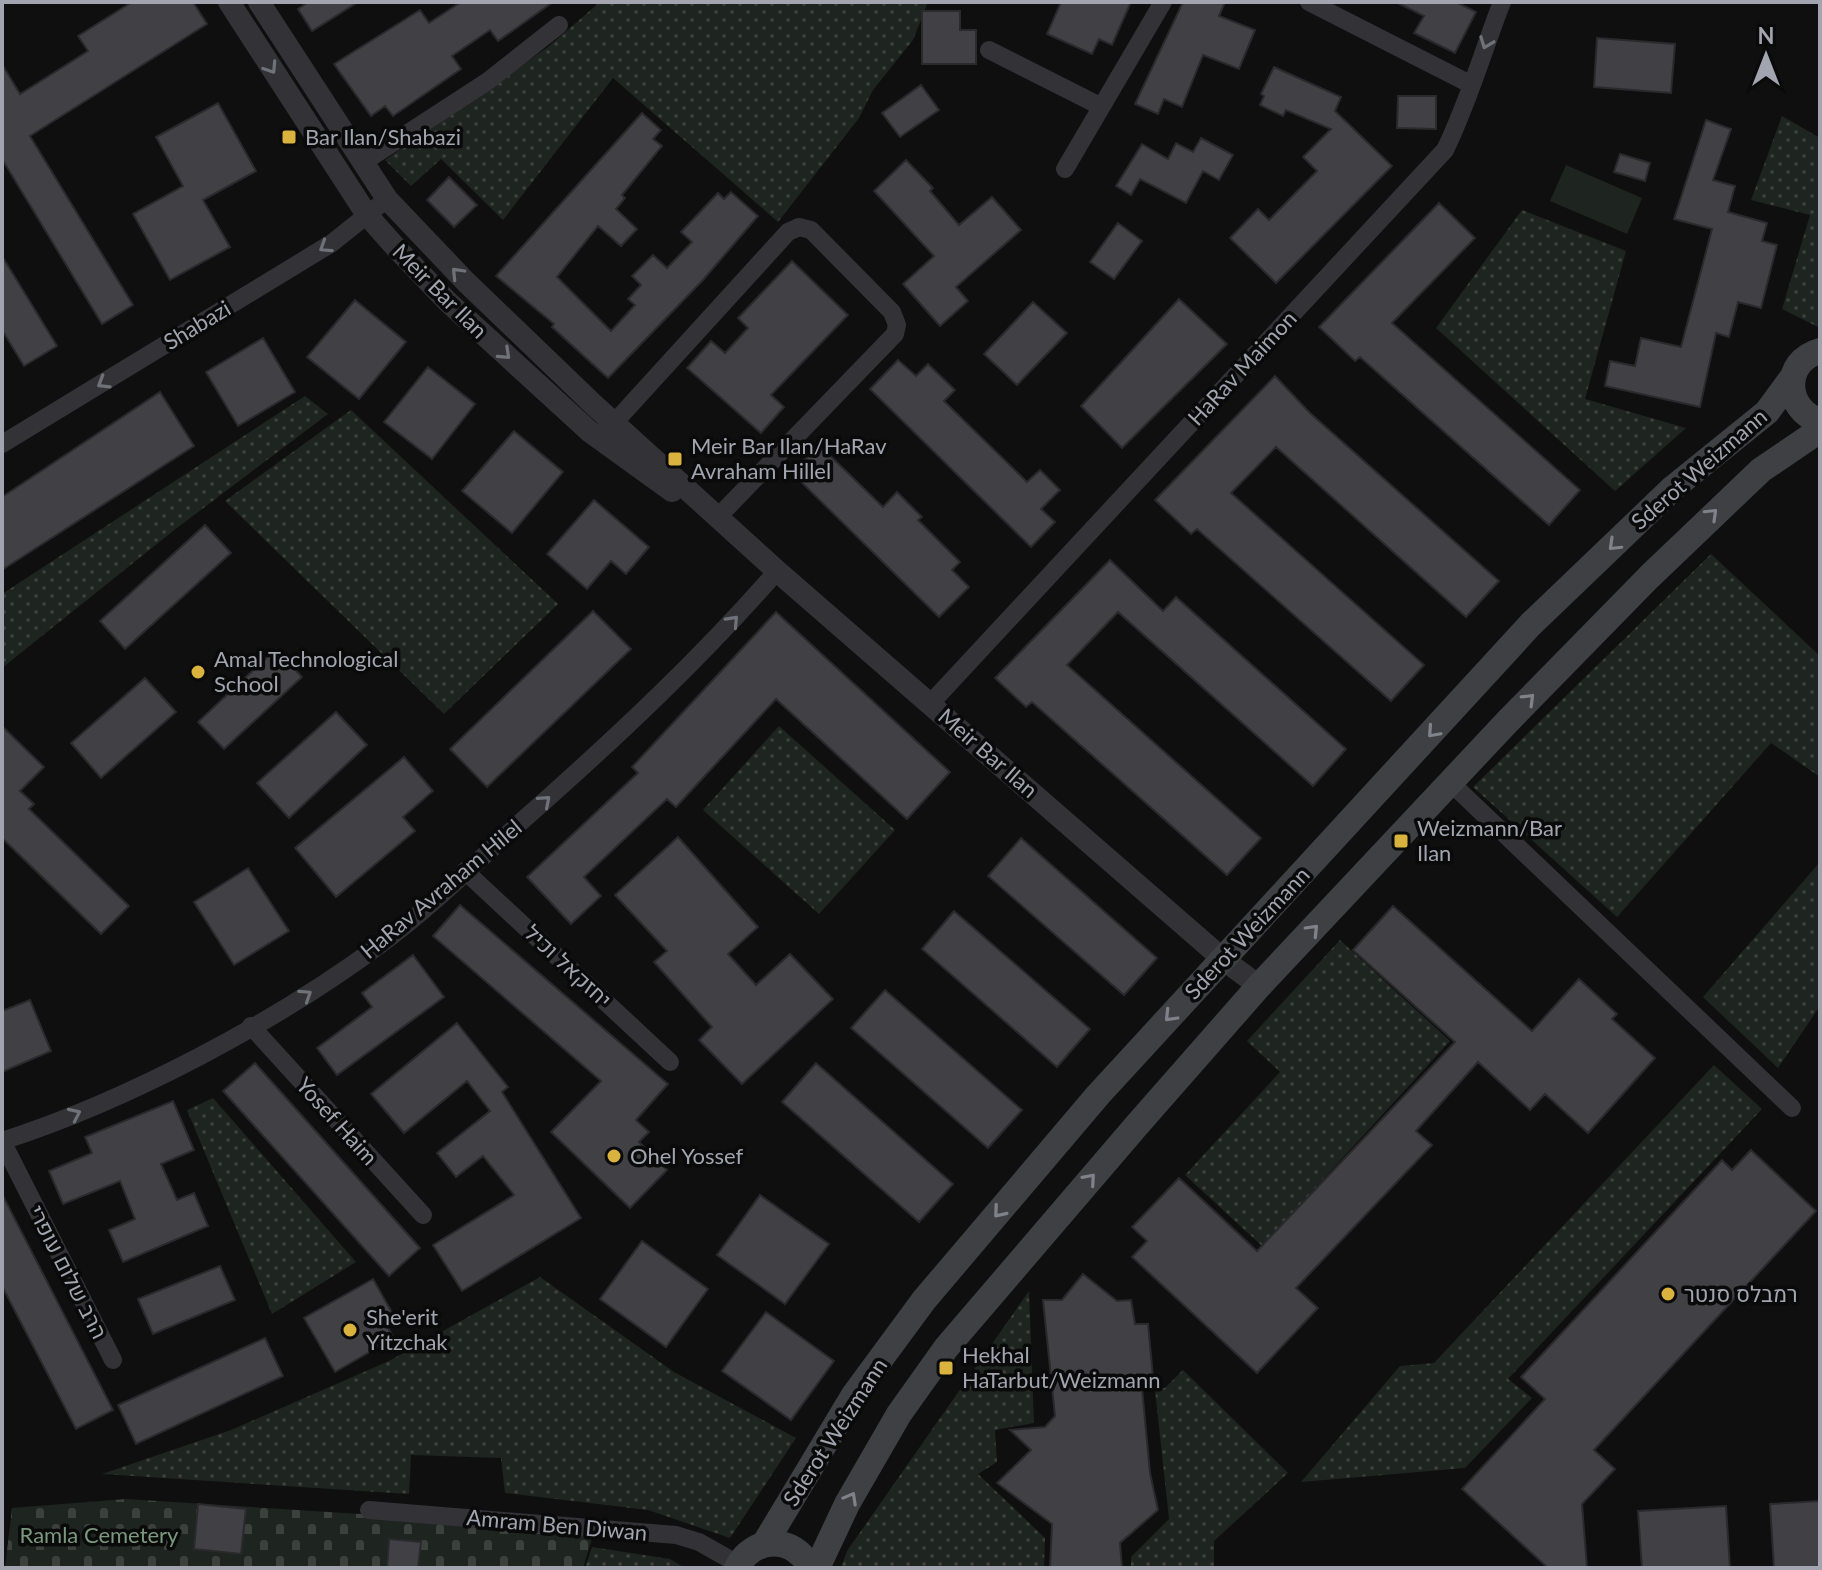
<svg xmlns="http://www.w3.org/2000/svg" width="1822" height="1570" viewBox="0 0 1822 1570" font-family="Lato,Heebo,sans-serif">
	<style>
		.green { fill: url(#green-dots) }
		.cemetery { fill: url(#cemetery-stones) }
		.pitch { fill: #1e241f }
		.building { fill: #414145; stroke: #2a292c; stroke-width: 2 }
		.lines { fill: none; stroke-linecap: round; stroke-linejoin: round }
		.minor { stroke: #333337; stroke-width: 18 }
		.tertiary { stroke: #333337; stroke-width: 22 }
		.secondary { stroke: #3f4044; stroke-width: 26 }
		.oneway { stroke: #707279 }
		.oneway2 { stroke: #7f828a }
		.poi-dot { fill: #d9b33e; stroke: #0a0a0b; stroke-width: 3 }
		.labels { text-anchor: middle; stroke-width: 7; stroke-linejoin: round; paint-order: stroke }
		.poi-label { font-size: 22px; fill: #a2a5af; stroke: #0a0a0b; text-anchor: start }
		.street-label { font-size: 22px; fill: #a2a5af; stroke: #0a0a0b }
		.park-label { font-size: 22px; fill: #7b987f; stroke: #0a0a0b }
	</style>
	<defs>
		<pattern id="green-dots" width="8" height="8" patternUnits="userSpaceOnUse" patternTransform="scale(2)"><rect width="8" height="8" fill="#1e241f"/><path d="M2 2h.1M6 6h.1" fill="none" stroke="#3c413d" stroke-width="1.8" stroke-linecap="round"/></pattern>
		<pattern id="cemetery-stones" width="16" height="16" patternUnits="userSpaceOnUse" patternTransform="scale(2)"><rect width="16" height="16" fill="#1e241f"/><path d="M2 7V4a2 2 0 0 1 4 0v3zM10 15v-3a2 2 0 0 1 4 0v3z" fill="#3c413d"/></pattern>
	</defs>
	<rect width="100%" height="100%" fill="#0f0f10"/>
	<path class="green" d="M600,2H928L913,40L873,90L859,118L778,222L613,78L503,220L441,159L411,186L385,160L548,47Z
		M1782,116L1820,138V328L1782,309L1810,215L1751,200Z
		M1522,210L1626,251L1585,399L1686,428L1615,491L1436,328Z
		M305,396L328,414L173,531L2,668V594Z
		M351,410L558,604L444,714L225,501Z
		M1711,554L1820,656V777L1771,743L1617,917L1473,787Z
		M779,726L895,830L819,914L703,810Z
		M1820,862V1006L1778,1068L1703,997Z
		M1340,940L1450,1041L1262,1246L1185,1175L1280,1072L1247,1041Z
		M1714,1065L1762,1109L1508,1379L1532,1398L1465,1468L1301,1482L1400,1366L1434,1363Z
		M213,1098L356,1262L272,1314L187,1110Z
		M540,1277L674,1372L796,1438L730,1538L648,1510L505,1493L501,1458L411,1455L409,1494L102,1474L231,1430L389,1361Z
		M1029,1291L1034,1423L995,1430L997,1462L978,1474L1045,1538L1044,1568H841L847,1551Z
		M1183,1370L1288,1473L1214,1541V1568H1131V1557L1169,1519L1155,1390L1165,1388Z
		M592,1547L670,1559L685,1568H585Z"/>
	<path class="cemetery" d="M126,1499L595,1529L583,1568H5L12,1508Z"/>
	<path class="pitch" d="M1566,165L1642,198L1627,234L1550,201Z"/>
	<path class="building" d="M132,2H193L207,24L30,136L133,305L102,324L2,159V64L20,94L88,51L78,36Z
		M308,2H358L312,31L298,9Z
		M461,2H553L498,41L490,30L452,56L461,69L393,116L385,106L371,116L334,64L420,10L429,23Z
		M1061,2H1131L1112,45L1099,39L1092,54L1047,34Z
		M1183,2H1225L1219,16L1255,30L1239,69L1203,55L1182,107L1164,99L1158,114L1135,104Z
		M1396,2H1456L1476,12L1455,53L1414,33L1424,16Z
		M922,11H960V30H976V64H922Z
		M1597,38L1675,44L1671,93L1594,87Z
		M1274,67L1341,97L1335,111L1392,166L1276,283L1230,238L1258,209L1269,220L1317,171L1303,157L1331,129L1286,110L1283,116L1260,105L1264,96L1261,94Z
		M921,85L939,110L900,137L882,113Z
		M1398,96H1436V129L1397,128Z
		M218,103L256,171L203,200L230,247L170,280L133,214L183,186L156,137Z
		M642,113L661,130L653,139L662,146L622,195L625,198L616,209L637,229L621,246L598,226L557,277L611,331L635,305L628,299L641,285L632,276L653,255L667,268L692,242L681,232L718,193L724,199L731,192L758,216L703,280L608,378L552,327L554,324L496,276Z
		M1706,120L1731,129L1713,180L1735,186L1728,212L1767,223L1762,241L1777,245L1761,308L1738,302L1729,337L1716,333L1700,407L1605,386L1610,361L1635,366L1641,338L1681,347L1712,229L1674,219Z
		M1201,138L1233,155L1219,180L1203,171L1186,203L1140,179L1131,195L1116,186L1142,144L1168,159L1176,143L1193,152Z
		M1620,154L1650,163L1645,181L1614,172Z
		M906,160L933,188L930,191L959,225L992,197L1021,230L956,287L968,301L940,326L903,284L934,256L874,191Z
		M449,177L477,205L454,227L427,200Z
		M1439,203L1475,238L1392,323L1580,490L1549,525L1360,357L1355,361L1319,327Z
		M1118,223L1142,241L1114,279L1090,262Z
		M2,256L57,346L24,366L2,330Z
		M792,261L848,315L771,395L784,407L761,433L687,368L711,341L725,353L748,328L738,318Z
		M1179,299L1227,344L1122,448L1081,406Z
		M355,300L406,342L359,399L307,357Z
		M1033,302L1067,333L1017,385L984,354Z
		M263,338L295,392L238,426L206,372Z
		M898,360L916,376L928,364L955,390L944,401L1027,482L1040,470L1060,490L1041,509L1055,522L1031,547L870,389Z
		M428,367L475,404L432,459L384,422Z
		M1275,376L1310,413L1499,581L1466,617L1276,447L1231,493L1424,665L1391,701L1197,529L1191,534L1155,500Z
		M160,392L194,446L2,570V497Z
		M514,431L563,472L512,533L462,491Z
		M819,445L883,507L897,492L922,517L918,520L960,562L952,570L969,587L939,617L792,473Z
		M594,500L649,547L626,574L611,561L587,589L547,554Z
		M205,525L231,553L125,649L100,621Z
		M1110,560L1163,611L1176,597L1346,749L1313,786L1118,612L1067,665L1261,838L1227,875L1032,702L1026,707L995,678Z
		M593,611L631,649L487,787L450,749Z
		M776,612L950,772L907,819L776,699L676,807L667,799L584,877L601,896L571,924L527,877L638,773L632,767Z
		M276,649L302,677L224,749L198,722Z
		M145,678L176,712L101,778L71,743Z
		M336,712L367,745L289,818L257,783Z
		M2,726L44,767L20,791L34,804L29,809L129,906L101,934L2,838Z
		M404,757L433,791L403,817L415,831L336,897L295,848Z
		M678,837L758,927L728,954L756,985L790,954L833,999L742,1084L699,1040L712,1027L654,962L667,951L615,895Z
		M1021,838L1157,958L1124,995L988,876Z
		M248,868L289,931L234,965L194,902Z
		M460,905L668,1084L636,1120L649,1132L639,1142L667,1170L630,1208L551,1132L601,1081L433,936Z
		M1393,906L1532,1031L1579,979L1617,1014L1612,1019L1655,1058L1588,1133L1545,1094L1530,1110L1478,1062L1416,1131L1432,1145L1296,1288L1318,1308L1257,1373L1132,1257L1147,1241L1132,1227L1179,1178L1257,1251L1455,1042L1353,950Z
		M954,911L1090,1029L1057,1067L922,949Z
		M413,955L444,997L337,1075L317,1048L372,1007L362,993Z
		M885,990L1022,1110L988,1148L851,1028Z
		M30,1000L51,1051L2,1072V1011Z
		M457,1023L508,1087L502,1092L581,1218L462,1291L433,1245L514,1195L483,1156L456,1177L437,1153L490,1111L467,1081L404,1133L371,1094Z
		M255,1063L420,1248L389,1276L223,1091Z
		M816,1063L953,1184L919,1222L782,1102Z
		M173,1101L194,1150L161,1164L177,1200L194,1193L208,1226L123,1262L109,1230L135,1219L120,1181L63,1204L49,1171L92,1153L85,1137Z
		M1751,1150L1816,1211L1594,1450L1615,1469L1582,1504L1587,1568H1548L1462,1489L1545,1399L1521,1377L1722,1160L1732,1170Z
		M2,1194L113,1410L76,1429L2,1286Z
		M760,1195L829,1244L785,1304L717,1255Z
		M642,1241L708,1289L666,1347L600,1299Z
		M220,1266L235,1300L153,1334L138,1299Z
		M1083,1274L1117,1301L1131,1300L1135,1324H1148L1153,1377L1141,1378L1150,1473L1158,1510L1120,1543L1122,1568H1050L1052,1524L997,1483L1031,1450L1010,1430L1045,1427L1055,1416L1043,1300H1062Z
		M373,1279L394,1316L384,1321L394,1338L335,1372L304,1318Z
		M766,1312L834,1361L791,1420L722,1371Z
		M265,1338L283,1376L136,1444L118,1405Z
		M1820,1501V1568H1774L1770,1504Z
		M198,1504L246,1509L241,1554L194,1549Z
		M1726,1506L1730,1568H1642L1638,1511Z
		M389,1539L421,1542L418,1568H387Z"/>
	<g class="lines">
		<path class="minor" d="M1309,2L1470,84
			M989,50L1100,106
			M362,163L488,81L559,25
			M1065,169L1163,2
			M614,423L788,232L799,227L811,230L892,312L897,325L895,334L717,518
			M2,444L332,243L387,199
			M930,704L1445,150C1468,103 1483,51 1502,2
			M1452,784L1792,1108
			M465,871L670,1062
			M251,1026L423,1215
			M2,1141C127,1101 276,1022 381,944C434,905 482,856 531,813C618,736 701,658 777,571
			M2,1141L113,1360
			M369,1510L676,1535L699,1542L738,1564"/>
		<path class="tertiary" d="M229,2L367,215L399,251L447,301L589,431L672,491
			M259,2L387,199L466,282L594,405L777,571L1224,960L1259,986"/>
		<path class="secondary" d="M1820,351C1782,361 1784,410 1820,421
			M765,1543L854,1395L924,1300L1098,1095L1531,624L1673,488L1767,412L1792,378
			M737,1568C752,1536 795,1535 810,1568
			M817,1568L847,1504L899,1414L946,1348L1137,1125L1259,986L1508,721L1649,577L1761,470L1820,430"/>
	</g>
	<defs><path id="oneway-chevron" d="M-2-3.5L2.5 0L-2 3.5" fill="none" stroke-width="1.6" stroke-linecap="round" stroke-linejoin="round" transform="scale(2)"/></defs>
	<g class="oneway">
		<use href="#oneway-chevron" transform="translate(1486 43) rotate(111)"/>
		<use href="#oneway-chevron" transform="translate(271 68) rotate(57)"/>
		<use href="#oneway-chevron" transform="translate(325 247) rotate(147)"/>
		<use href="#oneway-chevron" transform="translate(457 273) rotate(-134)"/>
		<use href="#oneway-chevron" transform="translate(505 354) rotate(43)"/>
		<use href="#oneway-chevron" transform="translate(103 383) rotate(149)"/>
		<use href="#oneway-chevron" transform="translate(733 621) rotate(-47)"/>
		<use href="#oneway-chevron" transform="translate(545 801) rotate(-41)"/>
		<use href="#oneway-chevron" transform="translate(306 995) rotate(-33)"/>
		<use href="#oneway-chevron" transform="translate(75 1114) rotate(-25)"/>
	</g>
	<g class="oneway2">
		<use href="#oneway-chevron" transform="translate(1712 514) rotate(-44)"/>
		<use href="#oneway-chevron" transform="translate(1614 545) rotate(136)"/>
		<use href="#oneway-chevron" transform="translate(1529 699) rotate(-45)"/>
		<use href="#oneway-chevron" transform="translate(1433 732) rotate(132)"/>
		<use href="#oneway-chevron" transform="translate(1313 930) rotate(-46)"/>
		<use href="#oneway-chevron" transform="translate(1170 1016) rotate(134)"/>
		<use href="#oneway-chevron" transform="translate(1090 1179) rotate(-49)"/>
		<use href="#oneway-chevron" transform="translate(999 1212) rotate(130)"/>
		<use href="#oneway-chevron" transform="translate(851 1498) rotate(-61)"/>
	</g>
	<g class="poi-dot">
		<rect x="281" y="129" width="16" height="16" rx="4"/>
		<rect x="667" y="451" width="16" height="16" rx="4"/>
		<circle cx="198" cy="672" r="8"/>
		<rect x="1393" y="833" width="16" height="16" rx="4"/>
		<circle cx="614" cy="1156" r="8"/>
		<circle cx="1668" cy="1294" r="8"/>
		<circle cx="350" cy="1330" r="8"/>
		<rect x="938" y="1360" width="16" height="16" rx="4"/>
	</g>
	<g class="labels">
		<g class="poi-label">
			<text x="305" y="145">Bar Ilan/Shabazi</text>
			<text x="691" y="454">Meir Bar Ilan/HaRav<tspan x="691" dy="25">Avraham Hillel</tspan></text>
			<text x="214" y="667">Amal Technological<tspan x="214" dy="25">School</tspan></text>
			<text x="1417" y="836">Weizmann/Bar<tspan x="1417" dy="25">Ilan</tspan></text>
			<text x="630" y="1164">Ohel Yossef</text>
			<text x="1684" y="1302">רמבלס סנטר</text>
			<text x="366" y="1325">She'erit<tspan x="366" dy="25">Yitzchak</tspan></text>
			<text x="962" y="1363">Hekhal<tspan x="962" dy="25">HaTarbut/Weizmann</tspan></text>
		</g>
		<g class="street-label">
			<text transform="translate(440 291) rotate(45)" y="8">Meir Bar Ilan</text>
			<text transform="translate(197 325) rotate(-31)" y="8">Shabazi</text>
			<text transform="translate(1242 368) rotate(-47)" y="8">HaRav Maimon</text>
			<text transform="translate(1699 469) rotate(-41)" y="8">Sderot Weizmann</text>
			<text transform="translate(988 753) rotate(41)" y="8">Meir Bar Ilan</text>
			<text transform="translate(441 889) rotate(-40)" y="8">HaRav Avraham Hilel</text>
			<text transform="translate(1247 933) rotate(-47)" y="8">Sderot Weizmann</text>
			<text transform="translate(568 966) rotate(43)" y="8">יחזקאל וכיל</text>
			<text transform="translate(337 1121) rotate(48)" y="8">Yosef Haim</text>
			<text transform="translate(68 1272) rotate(63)" y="8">הרב שלום עופרי</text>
			<text transform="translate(835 1432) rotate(-57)" y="8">Sderot Weizmann</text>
			<text transform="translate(557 1525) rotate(5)" y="8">Amram Ben Diwan</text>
		</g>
		<g class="park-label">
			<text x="99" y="1543">Ramla Cemetery</text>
		</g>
	</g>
	<rect width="1822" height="1570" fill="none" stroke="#a2a5af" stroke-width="8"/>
	<g transform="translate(1766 56)" stroke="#0a0a0b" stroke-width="6" paint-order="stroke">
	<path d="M0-6L14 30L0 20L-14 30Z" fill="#a2a5af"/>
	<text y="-12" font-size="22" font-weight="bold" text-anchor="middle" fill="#a2a5af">N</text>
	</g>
</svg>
